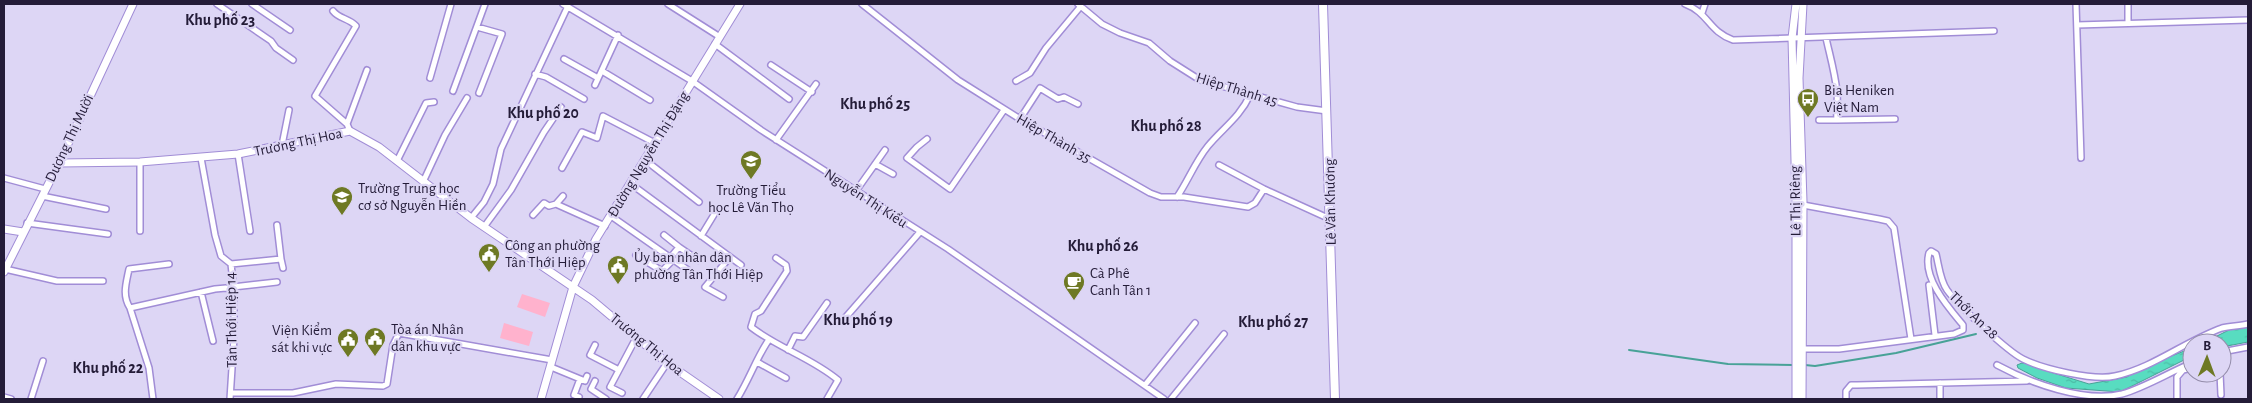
<svg xmlns="http://www.w3.org/2000/svg" width="2252" height="403" viewBox="0 0 2252 403" font-family="'Alegreya Sans',sans-serif">
	<style>
		.garden { fill: #ffb2cd }
		.water { fill: url(#water-ripples); stroke: #48a297 }
		.lines { fill: none; stroke-linecap: round; stroke-linejoin: round }
		.stream { stroke: #48a297; stroke-width: 2 }
		.minor-casing { stroke: #a18dd6; stroke-width: 8 }
		.tertiary-casing { stroke: #a18dd6; stroke-width: 9 }
		.secondary-casing { stroke: #a18dd6; stroke-width: 10 }
		.minor { stroke: #fff; stroke-width: 5 }
		.tertiary { stroke: #fff; stroke-width: 7 }
		.secondary { stroke: #fff; stroke-width: 8 }
		.labels { text-anchor: middle; stroke-width: 4.5; stroke-linejoin: round; paint-order: stroke }
		.street-label { font-size: 15px; fill: #241c38; stroke: #ddd6f5 }
		.poi-label { font-size: 15px; fill: #241c38; stroke: #ddd6f5; text-anchor: start }
		.neighbourhood-label { font-size: 16px; font-weight: bold; fill: #241c38; stroke: #ddd6f5 }
	</style>
	<defs>
		<pattern id="water-ripples" width="26" height="14" patternUnits="userSpaceOnUse" patternTransform="scale(1.25)"><rect width="26" height="14" fill="#58dcc0"/><path d="M2 4q2-2 4 0t4 0M15 11q2-2 4 0t4 0" fill="none" stroke="#4cbca6"/></pattern>
	</defs>
	<rect width="100%" height="100%" fill="#ddd6f5"/>
	<path class="garden" d="M522,294L550,303L545,317L517,307Z
		M504,323L533,332L529,346L500,338Z"/>
	<path class="water" d="M2248,327V342L2222,347V343H2203L2231,329Z
		M2192,348V356L2120,392L2066,388L2037,378L2018,368L2017,365L2022,363L2033,364L2047,371L2089,384L2127,377L2143,367Z"/>
	<g class="lines">
		<path class="stream" d="M1629,350L1728,364L1793,365
			M1805,365L1815,366L1896,353L1976,334"/>
		<g class="minor-casing">
			<path id="minor" d="M217,4L271,41L276,48L293,60
				M252,4L290,30
				M563,4L692,81L761,130L948,249L1164,399
				M668,4L720,37
				M862,4L958,80L1020,119L1150,193L1161,197H1184L1248,207L1255,203L1264,189
				M1078,4L1102,24L1120,33L1149,43L1170,61L1200,80L1297,107L1327,111
				M1685,4C1709,13 1708,31 1733,40L1994,31
				M2076,4L2081,158
				M2128,4V23
				M333,11C339,19 349,18 356,26L315,96L347,124L350,131
				M1702,13L1705,4
				M2077,25L2248,20
				M477,27L502,34L479,93
				M1826,38C1830,56 1835,73 1837,92C1838,101 1836,110 1837,120L1895,119
				M715,44L789,99
				M564,59L598,78
				M771,65L812,92
				M602,71L650,100
				M535,74L546,77L584,99
				M430,78L451,4
				M1016,81L1030,73L1046,48L1081,6
				M595,85L618,35
				M453,91L485,4
				M1020,119L1040,88L1058,99L1064,97L1078,104
				M1819,120H1837
				M347,124L367,70
				M927,139L917,147L907,158L950,189L1004,110
				M776,140L816,84
				M282,145L289,110
				M238,154L250,231
				M201,158L215,235L221,256L231,264L234,291V337L230,399
				M645,160L699,202
				M397,161L426,103L434,102
				M140,162V231
				M875,164L893,174
				M1219,165L1264,189L1330,219
				M562,168L582,132L597,138L603,116L655,143
				M4,178L45,189
				M423,182L445,135L467,98
				M631,184L741,265
				M856,191L885,150
				M42,196L106,209
				M563,196L556,204L605,226
				M1177,197C1188,181 1195,162 1208,146C1223,128 1240,117 1250,95
				M1803,205L1879,219L1888,221L1894,228L1911,339
				M533,215L544,203L549,206L556,204
				M611,216L688,270
				M471,218L484,202L493,184L501,149L568,6
				M27,223L108,234
				M484,227L511,190L544,132L561,107
				M664,235L679,247
				M701,236L715,213
				M636,255L662,271L673,260
				M670,258L679,247L698,260
				M776,258L786,265L787,271L761,311L755,314L751,327C778,348 812,358 838,380L827,399
				M281,259L283,268
				M231,264L281,259L277,225
				M5,269L57,281H103
				M1929,285L1935,335
				M233,287L277,282
				M201,292L213,341
				M723,297L705,287L730,257
				M130,308L215,289L226,288L234,291
				M845,318L920,232
				M595,345L590,355L619,370
				M1803,349H1839L1954,334L1963,330V325C1948,307 1922,278 1929,253L1931,251L1936,254C1939,266 1940,280 1947,290C1958,305 2007,351 2023,359C2043,369 2094,381 2115,376C2153,368 2185,341 2222,328C2230,326 2240,326 2248,324
				M788,350L795,336L803,337L827,303
				M2222,352L2248,347
				M757,362L786,378
				M1997,365C2030,383 2085,403 2122,394C2146,387 2168,373 2192,363
				M551,367L585,381L587,376
				M2220,373L2221,395
				M595,381L591,389L606,399
				M1940,383V399
				M1145,385L1195,323
				M231,393H293L336,384L383,386L387,384L393,345L399,333L552,360
				M622,393L610,387L636,338
				M4,397L11,399
				M31,399L43,361
				M153,399L149,368L130,308C122,295 126,284 129,269L169,264
				M578,399L579,397L574,395L580,379
				M643,399L667,363
				M737,399C749,380 756,359 768,341
				M1171,399L1224,334
				M1846,399V391L1851,385H1857L2027,381
				M2177,399V377L2183,370L2192,368"/>
		</g>
		<g class="tertiary-casing">
			<path id="tertiary" d="M59,163L140,162L238,154L350,131L379,147L471,218L592,300L667,363L719,399
				M4,229L23,232
				M4,272L59,163L133,4
				M541,399L573,287L596,239L740,4
				M1796,399V202L1792,38L1796,4
				M1802,399L1803,202L1799,78L1803,4"/>
		</g>
		<g class="secondary-casing">
			<path id="secondary" d="M1323,4L1335,399"/>
		</g>
		<use href="#minor" class="minor"/>
		<use href="#tertiary" class="tertiary"/>
		<use href="#secondary" class="secondary"/>
	</g>
	<defs>
		<g id="bus-pin" transform="scale(1.125)"><path d="M0 17L-7.5 6A9.5 9.5 0 1 1 7.5 6Z" fill="#6e7924" stroke="#ddd6f5"/><path d="M-5-6H5V4H4V6H2V4H-2V6H-4V4H-5ZM-3.5-4V0h7V-4ZM-3.5 1.2v1.5H-2V1.2ZM2 1.2v1.5H3.5V1.2Z" fill="#fff"/></g>
		<g id="school-pin" transform="scale(1.125)"><path d="M0 17L-7.5 6A9.5 9.5 0 1 1 7.5 6Z" fill="#6e7924" stroke="#ddd6f5"/><path d="M0-5L7-2L0 1L-7-2ZM-4 1L0 2.5L4 1V4Q0 6-4 4Z" fill="#fff"/></g>
		<g id="civic-pin" transform="scale(1.125)"><path d="M0 17L-7.5 6A9.5 9.5 0 1 1 7.5 6Z" fill="#6e7924" stroke="#ddd6f5"/><path d="M-.6-6.5H3V-4.5H.6V-3L4-1V1h2V6H-6V1h2V-1L-.6-3ZM-1.2 2.5V6h2.4V2.5Z" fill="#fff"/></g>
		<g id="cafe-pin" transform="scale(1.125)"><path d="M0 17L-7.5 6A9.5 9.5 0 1 1 7.5 6Z" fill="#6e7924" stroke="#ddd6f5"/><path d="M-5.5-4.5H6V0H3Q3 3.5 0 3.5H-2.5Q-5.5 3.5-5.5 0ZM3-3.2v2h1.7v-2ZM-6 4.5H4V6H-6Z" fill="#fff"/></g>
	</defs>
	<g fill-rule="evenodd">
		<use href="#bus-pin" x="1808" y="99"/>
		<use href="#school-pin" x="751" y="161"/>
		<use href="#school-pin" x="342" y="197"/>
		<use href="#civic-pin" x="489" y="254"/>
		<use href="#civic-pin" x="618" y="266"/>
		<use href="#cafe-pin" x="1074" y="282"/>
		<use href="#civic-pin" x="375" y="338"/>
		<use href="#civic-pin" x="348" y="339"/>
	</g>
	<g class="labels">
		<g class="street-label">
			<text transform="translate(1237 89) rotate(17)" y="5">Hiệp Thành 45</text>
			<text transform="translate(69 138) rotate(-65)" y="5">Dương Thị Mười</text>
			<text transform="translate(1054 138) rotate(30)" y="5">Hiệp Thành 35</text>
			<text transform="translate(298 142) rotate(-12)" y="5">Trương Thị Hoa</text>
			<text transform="translate(648 154) rotate(-59)" y="5">Đường Nguyễn Thị Đặng</text>
			<text transform="translate(866 198) rotate(33)" y="5">Nguyễn Thị Kiểu</text>
			<text transform="translate(1795 201) rotate(-91)" y="5">Lê Thị Riêng</text>
			<text transform="translate(1330 202) rotate(-91)" y="5">Lê Văn Khương</text>
			<text transform="translate(1974 315) rotate(44)" y="5">Thới An 28</text>
			<text transform="translate(231 320) rotate(-91)" y="5">Tân Thới Hiệp 14</text>
			<text transform="translate(647 344) rotate(39)" y="5">Trương Thị Hoa</text>
		</g>
		<g class="poi-label">
			<text x="1824" y="95">Bia Heniken<tspan x="1824" dy="17">Việt Nam</tspan></text>
			<text x="358" y="193">Trường Trung học<tspan x="358" dy="17">cơ sở Nguyễn Hiền</tspan></text>
			<text x="751" y="195" text-anchor="middle">Trường Tiểu<tspan x="751" dy="17">học Lê Văn Thọ</tspan></text>
			<text x="505" y="250">Công an phường<tspan x="505" dy="17">Tân Thới Hiệp</tspan></text>
			<text x="634" y="262">Ủy ban nhân dân<tspan x="634" dy="17">phường Tân Thới Hiệp</tspan></text>
			<text x="1090" y="278">Cà Phê<tspan x="1090" dy="17">Canh Tân 1</tspan></text>
			<text x="391" y="334">Tòa án Nhân<tspan x="391" dy="17">dân khu vực</tspan></text>
			<text x="332" y="335" text-anchor="end">Viện Kiểm<tspan x="332" dy="17">sát khi vực</tspan></text>
		</g>
		<g class="neighbourhood-label">
			<text x="220" y="25">Khu phố 23</text>
			<text x="875" y="109">Khu phố 25</text>
			<text x="543" y="118">Khu phố 20</text>
			<text x="1166" y="131">Khu phố 28</text>
			<text x="1103" y="251">Khu phố 26</text>
			<text x="858" y="325">Khu phố 19</text>
			<text x="1273" y="327">Khu phố 27</text>
			<text x="108" y="373">Khu phố 22</text>
		</g>
	</g>
	<rect width="2252" height="403" fill="none" stroke="#241c38" stroke-width="10"/>
	<g transform="translate(2207 358) rotate(1)"><circle r="24" fill="#ddd6f5" stroke="#938ca9"/>
	<path d="M0-4L9 19L0 12L-9 19Z" fill="#6e7924"/>
	<text y="-8" font-size="14" font-weight="bold" text-anchor="middle" fill="#241c38">B</text>
	</g>
</svg>
